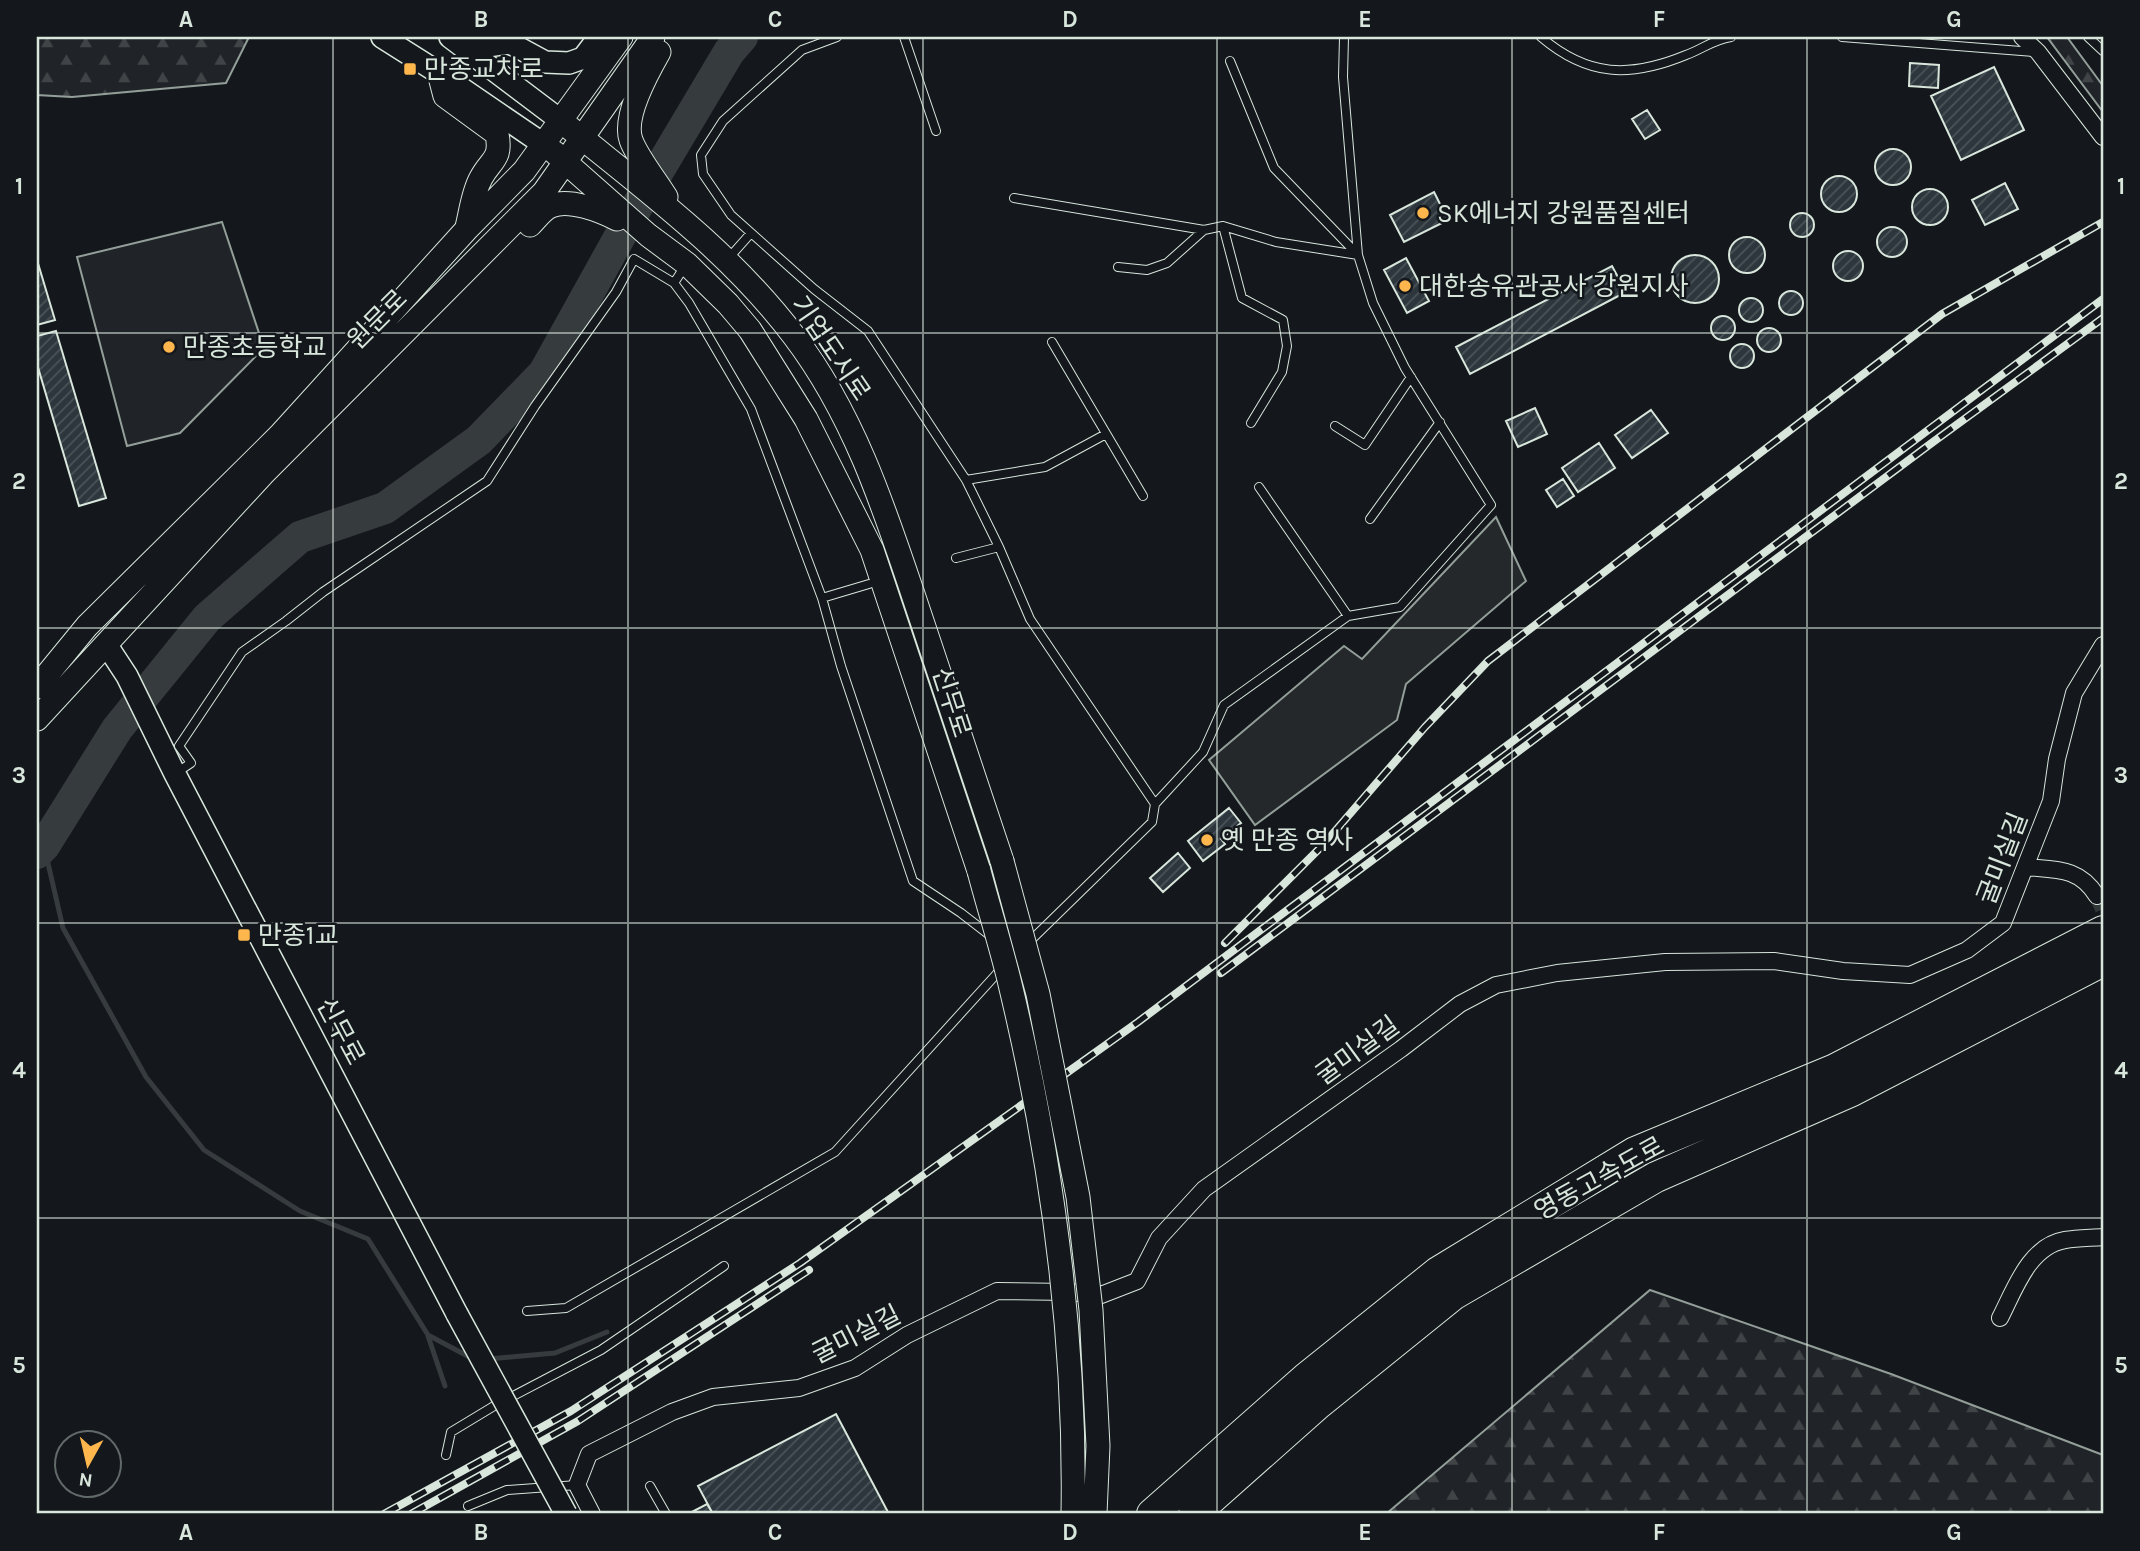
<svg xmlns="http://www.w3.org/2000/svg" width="2140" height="1551" viewBox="0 0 2140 1551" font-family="Karla,'Noto Sans KR',sans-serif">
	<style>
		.forest { fill: url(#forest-firs); stroke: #939e99; stroke-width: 2 }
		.garden { fill: #202428; stroke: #939e99; stroke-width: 2 }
		.parking { fill: #24282b; stroke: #939e99; stroke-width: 2 }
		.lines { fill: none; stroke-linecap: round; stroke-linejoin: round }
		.stream { stroke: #363b3e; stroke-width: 5 }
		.river { stroke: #363b3e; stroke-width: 32 }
		.building { fill: url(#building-hatch); stroke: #d8e6dc; stroke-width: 2 }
		.minor-tunnel { stroke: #313739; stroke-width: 16; stroke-dasharray: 16 8; stroke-linecap: butt }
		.service-casing { stroke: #d8e6dc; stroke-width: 10 }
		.minor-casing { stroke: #d8e6dc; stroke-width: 18 }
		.tertiary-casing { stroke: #d8e6dc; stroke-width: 24 }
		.secondary-casing { stroke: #d8e6dc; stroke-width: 25 }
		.motorway-casing { stroke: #d8e6dc; stroke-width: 32 }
		.service { stroke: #14181c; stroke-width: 8 }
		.minor { stroke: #14181c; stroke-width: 16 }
		.tertiary { stroke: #14181c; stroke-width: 21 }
		.secondary { stroke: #14181c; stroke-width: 23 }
		.motorway { stroke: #14181c; stroke-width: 30 }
		.rail-casing { stroke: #d8e6dc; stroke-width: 8 }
		.rail { stroke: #14181c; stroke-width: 5; stroke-dasharray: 16; stroke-linecap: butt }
		.tertiary-bridge-casing { stroke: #d8e6dc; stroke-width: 24; stroke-linecap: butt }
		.secondary-bridge-casing { stroke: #d8e6dc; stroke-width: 25; stroke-linecap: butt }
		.tertiary-bridge { stroke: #14181c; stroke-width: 21 }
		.secondary-bridge { stroke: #14181c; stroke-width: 23 }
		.grid { fill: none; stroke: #d8e6dc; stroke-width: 2; stroke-opacity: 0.55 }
		.poi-dot { fill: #ffb74d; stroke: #14181c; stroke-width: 2.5 }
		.labels { text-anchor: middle; stroke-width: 5; stroke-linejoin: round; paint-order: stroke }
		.poi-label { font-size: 26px; fill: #d8e6dc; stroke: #14181c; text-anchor: start }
		.street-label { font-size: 26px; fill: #d8e6dc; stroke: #14181c }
		.neatline { fill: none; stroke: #d8e6dc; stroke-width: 2.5 }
		.grid-label { font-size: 23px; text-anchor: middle; font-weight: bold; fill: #d8e6dc }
	</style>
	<defs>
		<pattern id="forest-firs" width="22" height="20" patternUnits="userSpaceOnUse" patternTransform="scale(1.75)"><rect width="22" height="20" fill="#202428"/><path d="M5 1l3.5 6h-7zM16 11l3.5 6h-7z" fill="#404447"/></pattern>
		<pattern id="building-hatch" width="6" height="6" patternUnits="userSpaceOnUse" patternTransform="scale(1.75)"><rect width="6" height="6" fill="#2c363c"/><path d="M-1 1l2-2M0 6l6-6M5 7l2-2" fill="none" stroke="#4a5358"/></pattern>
	</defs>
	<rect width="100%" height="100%" fill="#14181c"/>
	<path class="forest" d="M37,37H249L226,83L72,97L37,95Z
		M2047,37H2067L2103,86V112Z
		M1650,1290L1891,1374L2103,1455V1514H1386Z"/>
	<path class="garden" d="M222,222L264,348L180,433L127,446L77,257Z"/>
	<path class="parking" d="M1496,517L1526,581L1406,684L1397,720L1255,825L1209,760L1344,646L1362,659Z"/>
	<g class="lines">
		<path class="stream" d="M44,846L63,928L146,1077L204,1150L300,1211L368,1239L428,1335L475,1360
			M428,1336L445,1386
			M489,1359L555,1353L607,1332"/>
		<path class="river" d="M37,853L44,846L117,729L207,618L300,537L385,508L479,440L544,373L629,220L729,52L742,37"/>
	</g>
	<path class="building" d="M1910,63L1939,65L1938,88L1909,86Z
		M1994,67L2024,130L1961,160L1931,96Z
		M1647,110L1660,130L1645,139L1632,119Z
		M1875 167a18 18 0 1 1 36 0a18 18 0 1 1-36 0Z
		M1821 194a18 18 0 1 1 36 0a18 18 0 1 1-36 0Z
		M2005,183L2018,209L1985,225L1972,200Z
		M1912 207a18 18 0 1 1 36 0a18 18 0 1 1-36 0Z
		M1434,192L1448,220L1404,242L1390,215Z
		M1790 225a12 12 0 1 1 24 0a12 12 0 1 1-24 0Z
		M1877 242a15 15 0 1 1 30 0a15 15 0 1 1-30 0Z
		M1729 255a18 18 0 1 1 36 0a18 18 0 1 1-36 0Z
		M1833 266a15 15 0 1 1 30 0a15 15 0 1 1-30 0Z
		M1671 279a24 24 0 1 1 48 0a24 24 0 1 1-48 0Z
		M1406,258L1429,301L1407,313L1384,270Z
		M37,260L55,320L37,325Z
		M1612,266L1626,292L1470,374L1456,347Z
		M1779 303a12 12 0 1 1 24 0a12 12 0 1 1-24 0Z
		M1739 310a12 12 0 1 1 24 0a12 12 0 1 1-24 0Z
		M1711 328a12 12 0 1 1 24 0a12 12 0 1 1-24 0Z
		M1757 340a12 12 0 1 1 24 0a12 12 0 1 1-24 0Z
		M56,331L106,498L79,506L37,364V336Z
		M1730 356a12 12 0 1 1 24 0a12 12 0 1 1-24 0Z
		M1535,408L1547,434L1518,447L1506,421Z
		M1651,410L1668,433L1632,458L1615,435Z
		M1599,443L1615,468L1578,492L1562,468Z
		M1563,479L1574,496L1557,507L1546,490Z
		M1229,808L1241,823L1221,839L1225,844L1203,861L1188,841Z
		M1178,853L1190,868L1163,892L1150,878Z
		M836,1414L889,1514H713L698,1486Z
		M707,1504L713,1514H688Z"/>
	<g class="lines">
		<path class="minor-tunnel" d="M2097,896L2103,909"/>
		<g class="service-casing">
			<path id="service" d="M837,37L802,50L723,121L701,155L703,174L731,215L814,289L868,331L966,480L999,547L1030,619L1155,804
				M904,37L936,131
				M1541,37C1588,77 1630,78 1686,55C1703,49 1712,40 1731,37
				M1842,37L2034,52
				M2088,37L2103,51
				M1230,61L1274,168L1358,255
				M1014,198L1204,230L1223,226L1276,242L1358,255
				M1223,226L1242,298L1283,320L1287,346L1282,372L1251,423
				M727,260L751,233
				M685,266L674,283L689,303L751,409L822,598L841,666L913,881L961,913L992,937
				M1118,267L1147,270L1167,263L1204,230
				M1052,342L1143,496
				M1335,426L1365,445L1411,377
				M966,480L1045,467L1106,434
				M1259,487L1348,616L1400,607L1491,505L1405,368L1373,303L1358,255L1343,77L1344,37
				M1370,519L1440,422
				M956,558L999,547
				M822,598L869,584
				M176,773L191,763L179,746L242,652L286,621L323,592L487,481L535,406L616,292L634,259L674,283
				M1027,944L1152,822L1155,804L1203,752L1224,705L1348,616
				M527,1311L566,1308L835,1152L1002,968
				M446,1455L451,1432L494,1406L601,1350L724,1266
				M650,1486L666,1514
				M468,1506L507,1490L577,1485"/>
		</g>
		<g class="minor-casing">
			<path id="minor" d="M2022,37L2038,52L2103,137
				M2025,867C2056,870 2079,867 2097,896
				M2000,1318C2015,1289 2029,1246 2065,1240C2077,1238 2091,1238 2103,1237
				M592,1514L577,1485L589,1454L672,1412L713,1397L799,1388L855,1368L907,1335L997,1291L1069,1292L1101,1295L1137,1281L1159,1238L1204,1189L1401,1049L1460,1004L1496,985L1557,973L1665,962L1774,961L1843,971L1910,975L1967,950L2003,923L2051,801L2057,759L2074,693L2103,645"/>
		</g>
		<g class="tertiary-casing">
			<path id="tertiary" d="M382,37L439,73L543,144
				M450,37L560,120
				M466,49L510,43L545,62L569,63L583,58L599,37
				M106,644L127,676L175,774L457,1314"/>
		</g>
		<g class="secondary-casing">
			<path id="secondary" d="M659,52C647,73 623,117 631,140C637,157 657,182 666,197
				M439,73L445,96L497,134C502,160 491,159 481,178C473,192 471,211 467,227
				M560,120C643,188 729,250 794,336C857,419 887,517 920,615C947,697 975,779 1002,861
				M554,152L648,235L687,264L728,304L750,330L806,419L872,550L979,871
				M530,225C536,219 543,209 551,206C569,198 601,211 617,219
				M37,687L87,626L280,435L466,230L524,171L621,37
				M37,719L263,474L544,192L653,37"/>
		</g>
		<g class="motorway-casing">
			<path id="motorway" d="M1152,1514L1306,1378L1438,1272L1635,1152L1835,1069L2103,931
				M1194,1514L1318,1404L1453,1295L1656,1177L1852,1091L2103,961"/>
		</g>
		<use href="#service" class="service"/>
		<use href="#minor" class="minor"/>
		<use href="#tertiary" class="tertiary"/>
		<use href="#secondary" class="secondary"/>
		<use href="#motorway" class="motorway"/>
		<g class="rail-casing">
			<path id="rail" d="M1225,943L1323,845L1425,727L1488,661L1942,314L2103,222
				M1221,973L1933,442L2103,318
				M384,1514L571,1411L800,1263L1138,1022L2103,299
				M411,1514L578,1421L809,1270"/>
		</g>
		<use href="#rail" class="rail"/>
		<g class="tertiary-bridge-casing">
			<path id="tertiary-bridge" d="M457,1314L566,1514"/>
		</g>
		<g class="secondary-bridge-casing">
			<path id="secondary-bridge" d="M1002,861L1038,994L1078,1197L1091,1310L1098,1446L1095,1514
				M979,871C989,909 1001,946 1010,984C1051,1155 1076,1338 1073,1514"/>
		</g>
		<use href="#tertiary-bridge" class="tertiary-bridge"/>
		<use href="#secondary-bridge" class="secondary-bridge"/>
	</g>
	<path class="grid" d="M333,37V1514M628,37V1514M923,37V1514M1217,37V1514M1512,37V1514M1807,37V1514M37,333H2103M37,628H2103M37,923H2103M37,1218H2103"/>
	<g class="poi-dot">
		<rect x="403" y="62" width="14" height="14" rx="3.5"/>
		<circle cx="1423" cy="213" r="7"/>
		<circle cx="1405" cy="286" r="7"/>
		<circle cx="169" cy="347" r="7"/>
		<circle cx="1207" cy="840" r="7"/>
		<rect x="237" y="928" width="14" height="14" rx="3.5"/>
	</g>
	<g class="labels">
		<g class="poi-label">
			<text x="424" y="78">만종교차로</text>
			<text x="1437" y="222">SK에너지 강원품질센터</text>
			<text x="1419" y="295">대한송유관공사 강원지사</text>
			<text x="183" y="356">만종초등학교</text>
			<text x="1221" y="849">옛 만종 역사</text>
			<text x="258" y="944">만종1교</text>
		</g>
		<g class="street-label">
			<text transform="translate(377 319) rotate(-45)" y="9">원문로</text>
			<text transform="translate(831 348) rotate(56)" y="9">기업도시로</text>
			<text transform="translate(952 702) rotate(72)" y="9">신무로</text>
			<text transform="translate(2002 858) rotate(-69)" y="9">굴미실길</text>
			<text transform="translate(341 1031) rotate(62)" y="9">신무로</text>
			<text transform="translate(1357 1050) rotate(-36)" y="9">굴미실길</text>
			<text transform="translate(1599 1178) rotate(-29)" y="9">영동고속도로</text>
			<text transform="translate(856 1334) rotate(-27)" y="9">굴미실길</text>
		</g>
	</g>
	<rect width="2140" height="1551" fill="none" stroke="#14181c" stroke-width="77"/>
	<g transform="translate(88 1464) rotate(188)"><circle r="33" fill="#14181c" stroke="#626a69" stroke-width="2"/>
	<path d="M0-5L12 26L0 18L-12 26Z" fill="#ffb74d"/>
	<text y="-10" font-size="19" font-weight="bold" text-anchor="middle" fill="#d8e6dc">N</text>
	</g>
	<rect x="38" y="38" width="2064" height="1474" class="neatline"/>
	<g class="grid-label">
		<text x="186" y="27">A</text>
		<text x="481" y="27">B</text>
		<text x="775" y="27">C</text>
		<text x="1070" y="27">D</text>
		<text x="1365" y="27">E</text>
		<text x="1659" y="27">F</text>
		<text x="1954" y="27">G</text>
		<text x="19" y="194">1</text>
		<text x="2121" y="194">1</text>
		<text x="19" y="489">2</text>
		<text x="2121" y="489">2</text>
		<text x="19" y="783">3</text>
		<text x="2121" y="783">3</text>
		<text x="19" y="1078">4</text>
		<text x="2121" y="1078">4</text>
		<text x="19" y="1373">5</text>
		<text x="2121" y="1373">5</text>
		<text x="186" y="1540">A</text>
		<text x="481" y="1540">B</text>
		<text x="775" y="1540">C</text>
		<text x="1070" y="1540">D</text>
		<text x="1365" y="1540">E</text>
		<text x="1659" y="1540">F</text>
		<text x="1954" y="1540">G</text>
	</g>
</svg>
